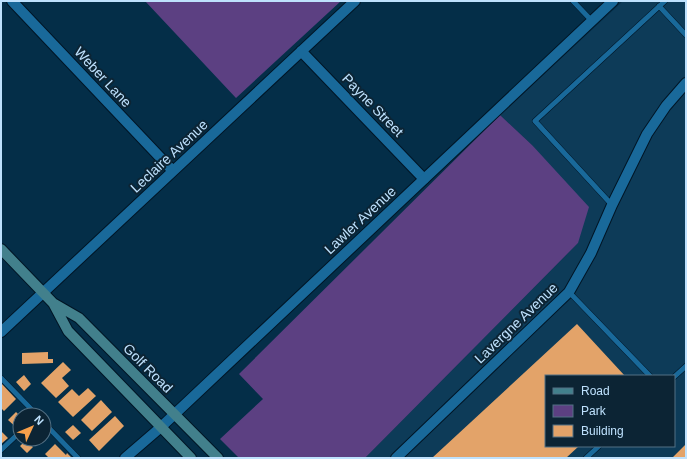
<svg xmlns="http://www.w3.org/2000/svg" width="687" height="459" viewBox="0 0 687 459" font-family="Helvetica,sans-serif">
	<style>
		.built { fill: #0d3b58; fill-rule: evenodd }
		.green { fill: #5c4082 }
		.building { fill: #e3a369 }
		.lines { fill: none; stroke-linecap: round; stroke-linejoin: round }
		.service-casing { stroke: #011525; stroke-width: 6 }
		.minor-casing { stroke: #011525; stroke-width: 12 }
		.tertiary-casing { stroke: #011525; stroke-width: 12 }
		.secondary-casing { stroke: #011525; stroke-width: 12 }
		.service { stroke: #19699a; stroke-width: 5 }
		.minor { stroke: #19699a; stroke-width: 10 }
		.tertiary { stroke: #19699a; stroke-width: 10 }
		.secondary { stroke: #42808c; stroke-width: 10 }
		.labels { text-anchor: middle; stroke-width: 4; stroke-linejoin: round; paint-order: stroke }
		.street-label { font-size: 14px; fill: #bee1fd; stroke: #0c2434 }
	</style>
	<rect width="100%" height="100%" fill="#042e48"/>
	<path class="built" d="M623,1H686V458H365L578,243L532,145L500,115ZM546,376H674V446H546Z"/>
	<path class="green" d="M145,1H341L236,98Z
		M500,115L532,145L589,207L578,243L365,458H239L220,439L263,399L239,374Z"/>
	<path class="building" d="M577,324L625,376H546V446H579L566,458H432Z
		M48,352V359H53V363L22,364V353Z
		M63,362L71,370L62,378L69,386L56,398L41,383Z
		M24,375L31,384L24,391L16,382Z
		M1,383L16,399L4,411L1,408Z
		M88,388L96,396L73,417L58,402L72,389L79,396Z
		M101,400L112,412L92,431L81,420Z
		M16,412L20,416V427L18,429L8,420Z
		M115,416L124,426L99,451L89,440Z
		M73,425L81,433L73,440L65,432Z
		M1,431L8,438L1,444Z
		M26,440L33,447L27,453L20,446Z
		M55,444L66,455L67,453L72,458H49L45,454Z
		M686,444V458H672Z"/>
	<g class="lines">
		<g class="service-casing">
			<path id="service" d="M573,1L592,21
				M659,6L686,35
				M612,205L535,121L665,1
				M569,292L650,376
				M674,377L686,366
				M1,378L37,415
				M44,423L78,458
				M1,450L20,432
				M586,458L599,446"/>
		</g>
		<g class="minor-casing">
			<path id="minor" d="M12,1L173,171
				M301,51L424,179
				M1,332L355,1
				M125,458L161,427"/>
		</g>
		<g class="tertiary-casing">
			<path id="tertiary" d="M161,427L613,1
				M396,458L569,292L591,253L612,205L647,134L666,106L686,83"/>
		</g>
		<g class="secondary-casing">
			<path id="secondary" d="M1,249L53,303L68,331L191,458
				M53,303L79,318L218,458"/>
		</g>
		<use href="#service" class="service"/>
		<use href="#minor" class="minor"/>
		<use href="#tertiary" class="tertiary"/>
		<use href="#secondary" class="secondary"/>
	</g>
	<g class="labels">
		<g class="street-label">
			<text transform="translate(103 77) rotate(47)" y="5">Weber Lane</text>
			<text transform="translate(373 105) rotate(46)" y="5">Payne Street</text>
			<text transform="translate(169 156) rotate(-43)" y="5">Leclaire Avenue</text>
			<text transform="translate(360 220) rotate(-43)" y="5">Lawler Avenue</text>
			<text transform="translate(516 323) rotate(-44)" y="5">Lavergne Avenue</text>
			<text transform="translate(148 368) rotate(45)" y="5">Golf Road</text>
		</g>
	</g>
	<rect width="687" height="459" fill="none" stroke="#bee1fd" stroke-width="4"/>
	<rect x="545" y="375" width="130" height="72" fill="#0c2434" stroke="#537084"/>
	<rect x="553" y="388" width="20" height="6" fill="#42808c" stroke="#537084"/>
	<text x="581" y="395" font-size="12" fill="#bee1fd">Road</text>
	<rect x="553" y="405" width="20" height="12" fill="#5c4082" stroke="#537084"/>
	<text x="581" y="415" font-size="12" fill="#bee1fd">Park</text>
	<rect x="553" y="425" width="20" height="12" fill="#e3a369" stroke="#537084"/>
	<text x="581" y="435" font-size="12" fill="#bee1fd">Building</text>
	<g transform="translate(32 427) rotate(46)"><circle r="19" fill="#0c2434" stroke="#537084"/>
	<path d="M0-3L7 15L0 10L-7 15Z" fill="#f8a04b"/>
	<text y="-6" font-size="11" font-weight="bold" text-anchor="middle" fill="#bee1fd">N</text>
	</g>
</svg>
